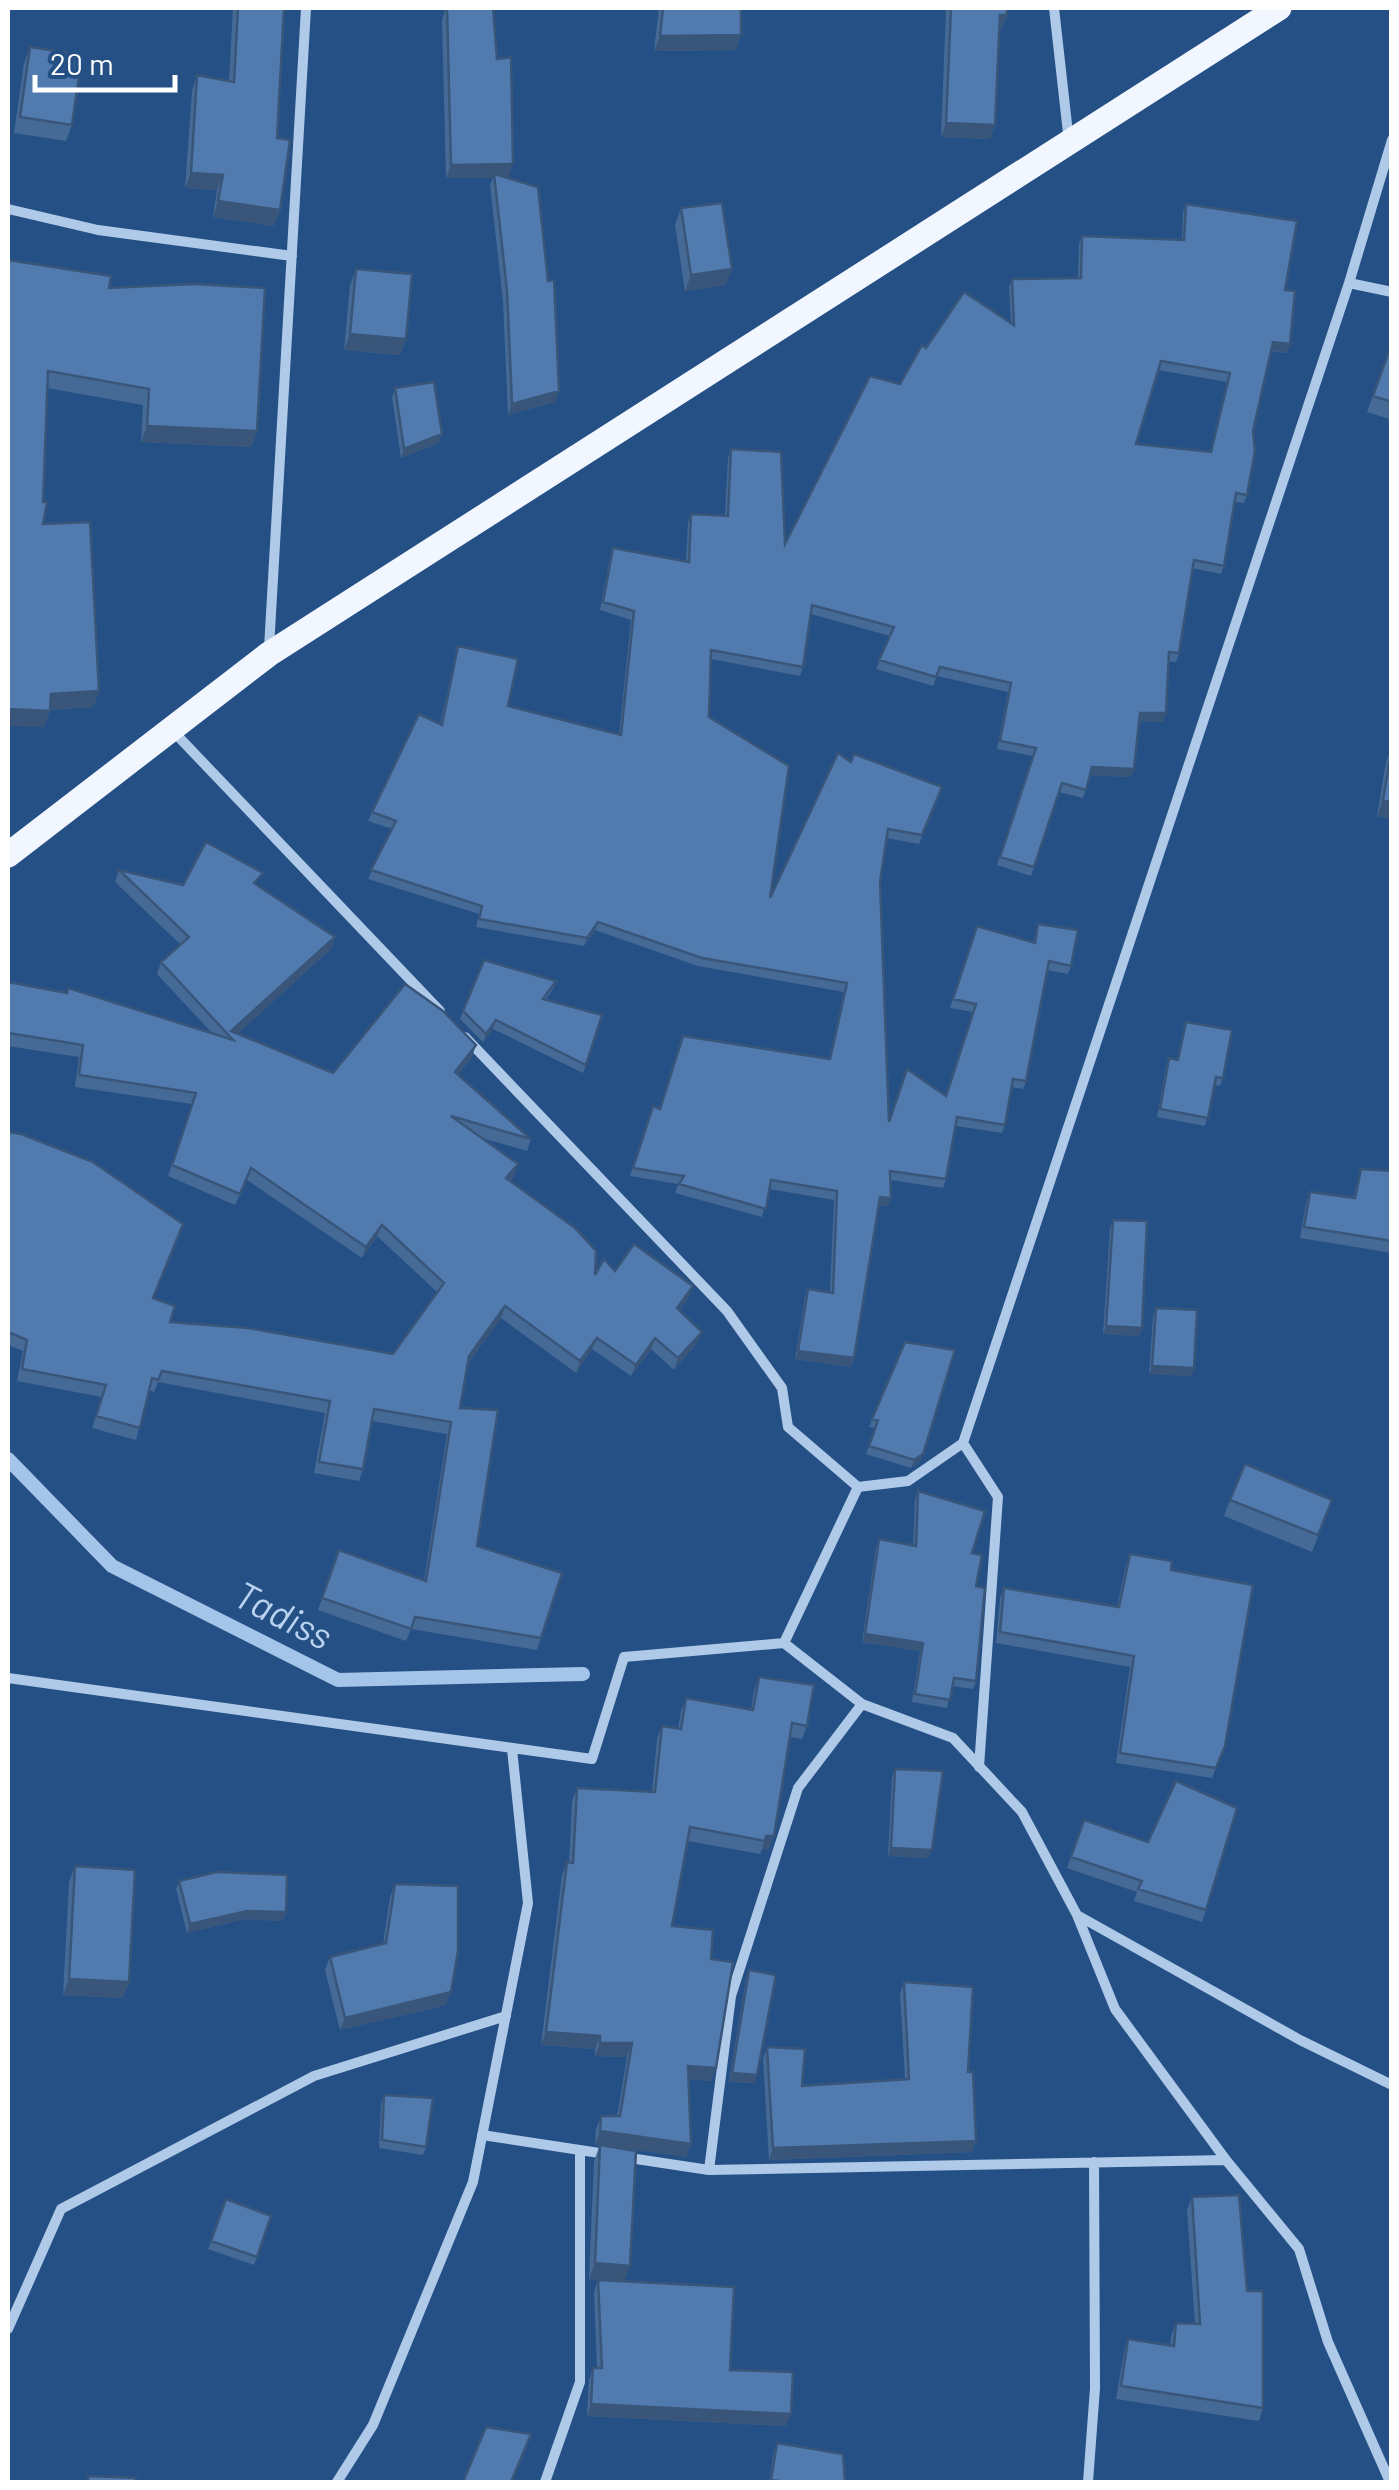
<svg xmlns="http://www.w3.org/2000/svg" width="1399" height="2490" viewBox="0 0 1399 2490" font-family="Barlow,sans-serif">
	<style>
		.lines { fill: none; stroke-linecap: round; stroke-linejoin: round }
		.stream { stroke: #a4c4e9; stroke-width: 14 }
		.minor { stroke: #afc9e8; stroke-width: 10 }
		.primary { stroke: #f2f6fe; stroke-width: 25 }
		.wall { fill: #466a96; fill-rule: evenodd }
		.shaded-wall { fill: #39567a }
		.building { fill: #517baf; stroke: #39567a; stroke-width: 2.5; fill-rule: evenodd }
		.labels { text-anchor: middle; stroke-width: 8; stroke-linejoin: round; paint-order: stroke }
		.water-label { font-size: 38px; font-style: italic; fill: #bbd3f0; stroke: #255085 }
	</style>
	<rect width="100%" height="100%" fill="#255085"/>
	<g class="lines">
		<path class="stream" d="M8,1459L112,1566L338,1680L583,1674"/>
		<path class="minor" d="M1054,8L1069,142
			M8,209L98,230L292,256
			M1349,283L1392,292
			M269,648L306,8
			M172,730L440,1011
			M465,1037L727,1311L782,1388L788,1427L858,1487L908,1481L963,1443L1349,283L1392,140
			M963,1443L998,1497L979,1767
			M784,1643L858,1487
			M8,1678L592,1759L624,1657L784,1643L862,1704L953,1738L1022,1812L1077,1915L1115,2009L1226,2160L1299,2249L1328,2342L1390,2482
			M1077,1915L1300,2040L1392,2085
			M482,2135L606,2154
			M623,2157L709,2170L1226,2160
			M709,2170L731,1996L798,1788L862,1704
			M8,2329L61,2209L314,2076L506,2016
			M337,2482L373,2425L473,2182L528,1903L512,1749
			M545,2482L580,2382V2150
			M1088,2482L1095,2388L1094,2162"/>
		<path class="primary" d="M8,855L269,654L1279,8"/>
	</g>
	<path class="wall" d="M233,8H284L277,138L274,226L213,217L217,190L185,188L192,91L197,75L229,81Z
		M446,8L497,59L509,177H506L555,402L508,415L503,301L490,185L493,178H446L442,20Z
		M659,8H741L736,50L654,51Z
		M946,8H1007V15L1001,30H999L995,125L990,139L941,137Z
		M30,47L72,125L66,141L14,133L24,63Z
		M1186,204L1285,290L1290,344L1287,353L1271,351L1253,431L1247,495L1244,503L1235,502L1224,566L1221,574L1192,568L1179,653L1176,662L1168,661L1163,722L1139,721L1131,777L1090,775L1083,798L1059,792L1031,876L997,865L1033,756L997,749L1008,692L937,676L933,686L876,669L890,636L811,614L803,667L800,676L711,659L709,717L770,898L851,762L942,787L919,844L886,838L880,882L889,1121L946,1095L973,1012L950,1008L977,926L1033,943L1038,924L1071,966L1068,974L1047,970L1026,1081L1023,1089L1011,1087L1005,1125L1002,1133L956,1126L946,1179L943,1188L891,1180V1198L888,1206H878L854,1358L851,1367L795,1359L805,1297L808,1289L830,1292L834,1200L769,1189L762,1217L675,1193L678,1184L630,1176L653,1106L660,1108L829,1059L844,992L698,966L595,930L584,946L476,927L479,914L368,879L392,829L368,821L372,812L440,724L458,646L508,706L619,735L631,620L600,610L610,557L613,548L686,562L688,523L691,514L725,516L728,458L731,449L785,544L926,348L1011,323L1009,287L1012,279L1078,278L1079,244L1082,236L1182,240L1183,212ZM1158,370L1227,382L1210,452L1136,444Z
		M681,208L726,285L685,291L675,225Z
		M8,260L109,288L257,431L251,447L141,442L143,405L47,388L43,524L99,691L93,707L50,710L44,727Z
		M356,269L406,339L400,355L344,350L350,285Z
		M1389,351L1392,352V420L1367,412Z
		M395,388L439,443L401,458L392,397Z
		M1392,747V819L1377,816L1386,762Z
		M119,870L183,885H258L335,937L331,949L237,1034L333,1073L472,1057L458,1075L531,1139L527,1151L482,1138L518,1164L514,1175L510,1181L595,1275L615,1271L689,1297L679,1311L697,1343L674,1370L651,1349L631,1376L592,1349L576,1373L501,1318L468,1363L460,1408L477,1546L562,1573L537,1650L411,1629L406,1641L318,1610L339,1550L424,1580L447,1434L372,1421L363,1469L359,1481L314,1473L325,1413L158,1382L154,1392L149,1390L136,1440L92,1428L102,1397L17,1381L23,1351L8,1345V1132L153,1299L170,1322L393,1354L438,1293L377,1236L362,1258L247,1180L235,1205L168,1176L192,1104L75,1087L79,1057L8,1046V982L212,1033L157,974L161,962L181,945L115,882Z
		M484,960L556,981L553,989L546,999L586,1065L583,1073L493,1029L483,1042L460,1019Z
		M1186,1022L1223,1078L1220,1086L1214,1085L1205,1126L1157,1117L1166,1067L1169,1058L1177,1060Z
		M1361,1169L1392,1171V1253L1300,1238L1306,1203L1310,1192L1353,1198Z
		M1113,1220L1142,1328L1139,1336L1103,1334L1110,1228Z
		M1156,1308L1194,1368L1191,1376L1149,1374L1153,1316Z
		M905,1342L920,1462L911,1468L866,1454L875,1428L869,1427Z
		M918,1491L972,1553L976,1586V1681L973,1689L952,1686L947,1708L912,1702L920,1651L862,1642L876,1547L879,1539L913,1545L915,1500Z
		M1230,1500H1332L1312,1552L1224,1516Z
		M1130,1554L1171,1570L1225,1746L1212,1778L1116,1763L1130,1667L996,1643L1000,1599L1004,1588L1117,1607L1126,1565Z
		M759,1677L807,1726L802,1739L790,1737L769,1849H762L760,1854L688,1841L672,1926L711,1959L716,2068L711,2081L688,2079L691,2144L686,2157L595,2144L596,2129L601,2116H617L627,2057L595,2056V2049L541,2045L562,1875L567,1862L569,1863L572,1801L577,1788L652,1792L657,1739L662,1726L678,1729L681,1711L686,1698L751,1710L754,1690Z
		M895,1769L929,1858L888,1856L892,1777Z
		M1084,1820L1148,1842L1206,1910L1202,1922L1134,1901L1137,1892L1067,1868Z
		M75,1866L129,1982L123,1998L63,1995L69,1882Z
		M179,1881L286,1912L283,1921L244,1919L187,1933L176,1889Z
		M395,1884L446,2005L340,2030L325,1970L330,1957L383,1944L390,1897Z
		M749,1970L757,2075L754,2083L729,2082L746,1979Z
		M904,1982L968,2072L972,2152L769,2160L763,2059L767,2047L802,2086L905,2079L900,1993Z
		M384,2095L426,2147L423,2155L379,2148L381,2104Z
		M600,2145L624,2281L730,2370L786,2426L587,2416L589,2380L593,2368H597L594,2292L598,2280L589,2279L594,2161Z
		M1192,2197L1247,2291L1263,2408L1259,2421L1116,2399L1124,2352L1128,2339L1170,2346L1171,2336L1176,2323L1195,2324L1187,2210Z
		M226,2199L271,2216L254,2265L208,2249Z
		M777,2443L845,2482H769L774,2451Z"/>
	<path class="shaded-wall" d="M1000,15H1007L1001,30H995Z
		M741,35L736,50L654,51L660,36Z
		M946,123L995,125L990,139L941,137Z
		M513,164L509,177L494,178V174L493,178H446L451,165Z
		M191,173L223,175L217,190L185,188Z
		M218,201L280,210L274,226L213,217Z
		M732,269L726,285L685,291L691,275Z
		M350,334L406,339L400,355L344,350Z
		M1273,342L1290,344L1287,353L1270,350Z
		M559,391L555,402L508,415L512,404Z
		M147,426L257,431L251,447L141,442Z
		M442,434L439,443L401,458L404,449Z
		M99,691L93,707L45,710L51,694Z
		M8,709L50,711L44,727L8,726Z
		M1140,713H1166L1163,722L1137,721Z
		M1092,767L1134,769L1131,777L1088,775Z
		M1383,800L1392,802V819L1377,816Z
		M598,922L595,930L584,946L587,938Z
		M335,937L331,949L232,1039L231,1031Z
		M496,1020L493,1029L483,1042L486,1034Z
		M476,1045L472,1057L451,1084L455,1072Z
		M518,1164L514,1175L502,1189L506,1178Z
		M880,1197L891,1198L888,1206H877Z
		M382,1225L377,1236L362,1258L366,1247Z
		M693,1286L689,1297L672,1320L677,1308Z
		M505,1306L501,1318L465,1368L469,1356Z
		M1106,1326L1142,1328L1139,1336L1103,1334Z
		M702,1332L697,1343L674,1370L678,1358Z
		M597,1338L592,1349L576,1373L580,1361Z
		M655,1338L651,1349L631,1376L636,1365Z
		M798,1351L854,1358L851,1367L795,1359Z
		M1152,1366L1194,1368L1191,1376L1149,1374Z
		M923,1454L920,1462L911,1468L914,1460Z
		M865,1634L923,1643L920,1651L862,1642Z
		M766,1836H774L769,1849H762Z
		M891,1848L932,1850L929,1858L888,1856Z
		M247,1911L286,1912L283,1921L244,1919L187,1933L190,1924Z
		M69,1979L129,1982L123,1998L63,1995Z
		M451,1992L446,2005L340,2030L345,2018Z
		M546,2032L600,2036L595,2049L541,2045Z
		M600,2043H632L627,2057L595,2056Z
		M688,2066L716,2068L711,2081L683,2079Z
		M732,2073L757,2075L754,2083L729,2082Z
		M600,2131L691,2144L686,2157L595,2144Z
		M976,2141L972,2152L769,2160L773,2148Z
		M595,2263L630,2266L624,2282L589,2279Z
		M591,2404L791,2414L786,2426L587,2416Z"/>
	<path class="building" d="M238,8H284L277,138L290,140L280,210L218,201L223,175L191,173L197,75L234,82Z
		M447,8H493L497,59L511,57L513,164L451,165Z
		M663,8H741V35L660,36Z
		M951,8H1007V15H1000L995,125L946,123Z
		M30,47L82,55L72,125L20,117Z
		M494,174L538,187L548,281L554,280L559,391L512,404L507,290Z
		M722,203L732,269L691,275L681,208Z
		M1186,204L1297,221L1285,290L1295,291L1290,344L1273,342L1253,431L1255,451L1247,495L1236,493L1224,566L1194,560L1179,653L1169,652L1166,713H1140L1134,769L1092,767L1086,790L1062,783L1034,867L1000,857L1036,748L1000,741L1011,683L940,667L936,677L879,660L894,627L812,605L803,667L711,650L709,717L789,766L770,898L838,753L851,762L854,754L942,787L922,835L888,829L880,882L889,1122L907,1069L946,1096L976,1004L953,999L977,926L1035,943L1038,924L1078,930L1071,966L1049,961L1026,1081L1013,1079L1005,1125L957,1117L946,1179L890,1171L891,1198L880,1197L854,1358L798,1351L808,1289L833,1293L837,1191L771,1180L766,1209L679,1184L684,1176L633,1168L653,1106L660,1109L683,1036L830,1059L847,983L702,958L598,922L587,938L479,919L482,906L371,870L396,821L372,812L419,714L442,725L458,646L518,659L508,706L621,735L634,611L603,602L613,548L689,562L691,514L728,516L731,449L781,452L785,544L870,376L900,384L922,345L926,348L964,292L1014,325L1012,279L1081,278L1082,236L1184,240ZM1161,361L1230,373L1211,452L1136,444Z
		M8,260L111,276L109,288L195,284L265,288L257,431L147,426L149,389L48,371L43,502H47L43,524L90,522L99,691L51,694L50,711L8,709Z
		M356,269L412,274L406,339L350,334Z
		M1389,351L1392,352V402L1373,396Z
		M434,382L442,434L404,449L395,388Z
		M1392,747V802L1383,800Z
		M206,842L263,873L254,883L335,937L231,1031L333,1073L405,984L443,1011L476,1045L455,1072L531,1139L451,1116L518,1164L506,1178L575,1228L596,1251L595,1275L604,1259L615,1271L634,1244L693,1286L677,1308L702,1332L678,1358L655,1338L636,1365L597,1338L580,1361L505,1306L469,1356L460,1408L498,1410L477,1546L562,1573L541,1638L415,1617L411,1629L322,1598L339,1550L426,1581L451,1422L374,1409L363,1469L319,1462L330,1401L162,1371L158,1380L152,1378L140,1428L96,1416L106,1385L22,1369L27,1340L8,1332V1132L21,1134L93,1162L183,1224L153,1298L175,1306L170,1322L248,1328L393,1354L444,1283L382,1225L366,1247L251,1168L240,1194L172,1165L196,1093L79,1075L83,1045L8,1033V982L67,993L68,988L233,1040L161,962L189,937L119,870L183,885Z
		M484,960L556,981L543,999L602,1015L586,1065L496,1020L486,1034L463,1011Z
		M1186,1022L1232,1030L1223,1078L1216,1077L1208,1118L1160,1109L1169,1058L1178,1060Z
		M1361,1169L1392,1171V1241L1304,1227L1310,1192L1355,1198Z
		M1113,1220L1147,1221L1142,1328L1106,1326Z
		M1156,1308L1197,1310L1194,1368L1152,1366Z
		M905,1342L955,1350L923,1454L914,1460L869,1446L878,1420L872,1419Z
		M1245,1464L1332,1500L1318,1535L1230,1500Z
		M918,1491L985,1511L972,1553L982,1555L976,1586L985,1588L976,1681L954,1678L950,1700L915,1694L923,1643L865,1634L879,1539L916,1546Z
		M1130,1554L1172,1561L1171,1570L1253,1585L1225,1746L1216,1768L1120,1753L1134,1656L1000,1632L1004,1588L1119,1607Z
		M759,1677L814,1685L807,1726L792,1723L774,1836H766L765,1841L690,1827L672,1926L713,1930L711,1959L733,1962L716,2068L688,2066L691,2144L600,2131L601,2116H620L632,2043H600V2036L546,2032L567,1862L573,1863L577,1788L655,1792L662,1726L681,1729L686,1698L753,1710Z
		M895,1769L943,1771L932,1850L891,1848Z
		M1176,1781L1237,1808L1206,1910L1138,1889L1142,1881L1071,1857L1084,1820L1148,1842Z
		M75,1866L135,1870L129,1982L69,1979Z
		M217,1872L287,1875L286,1912L247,1911L190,1924L179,1881Z
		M395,1884L458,1886V1951L451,1992L345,2018L330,1957L386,1943Z
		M749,1970L776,1975L757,2075L732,2073Z
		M904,1982L973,1987L968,2072H973L976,2141L773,2148L767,2047L805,2049L802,2086L909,2079Z
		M384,2095L433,2098L426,2147L382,2140Z
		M600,2145L636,2151L630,2266L595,2263Z
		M1239,2195L1247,2291H1263V2408L1121,2386L1128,2339L1174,2346L1176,2323L1200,2324L1192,2197Z
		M226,2199L271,2216L257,2257L211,2241Z
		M598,2280L734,2287L730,2370L793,2372L791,2414L591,2404L593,2368H602Z
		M486,2427L531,2434L511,2482H463Z
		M777,2443L843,2454L845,2482H787L771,2480Z
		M88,2476L136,2478L135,2482H88Z"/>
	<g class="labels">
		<g class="water-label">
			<text transform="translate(283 1616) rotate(27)" y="13">Tadiss</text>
		</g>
	</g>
	<rect width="1399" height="2490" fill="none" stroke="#ffffff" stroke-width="20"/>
	<path d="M35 75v15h140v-15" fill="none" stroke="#ffffff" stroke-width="5"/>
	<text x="50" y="75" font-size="30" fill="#ffffff" stroke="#255085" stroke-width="8" paint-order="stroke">20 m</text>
</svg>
